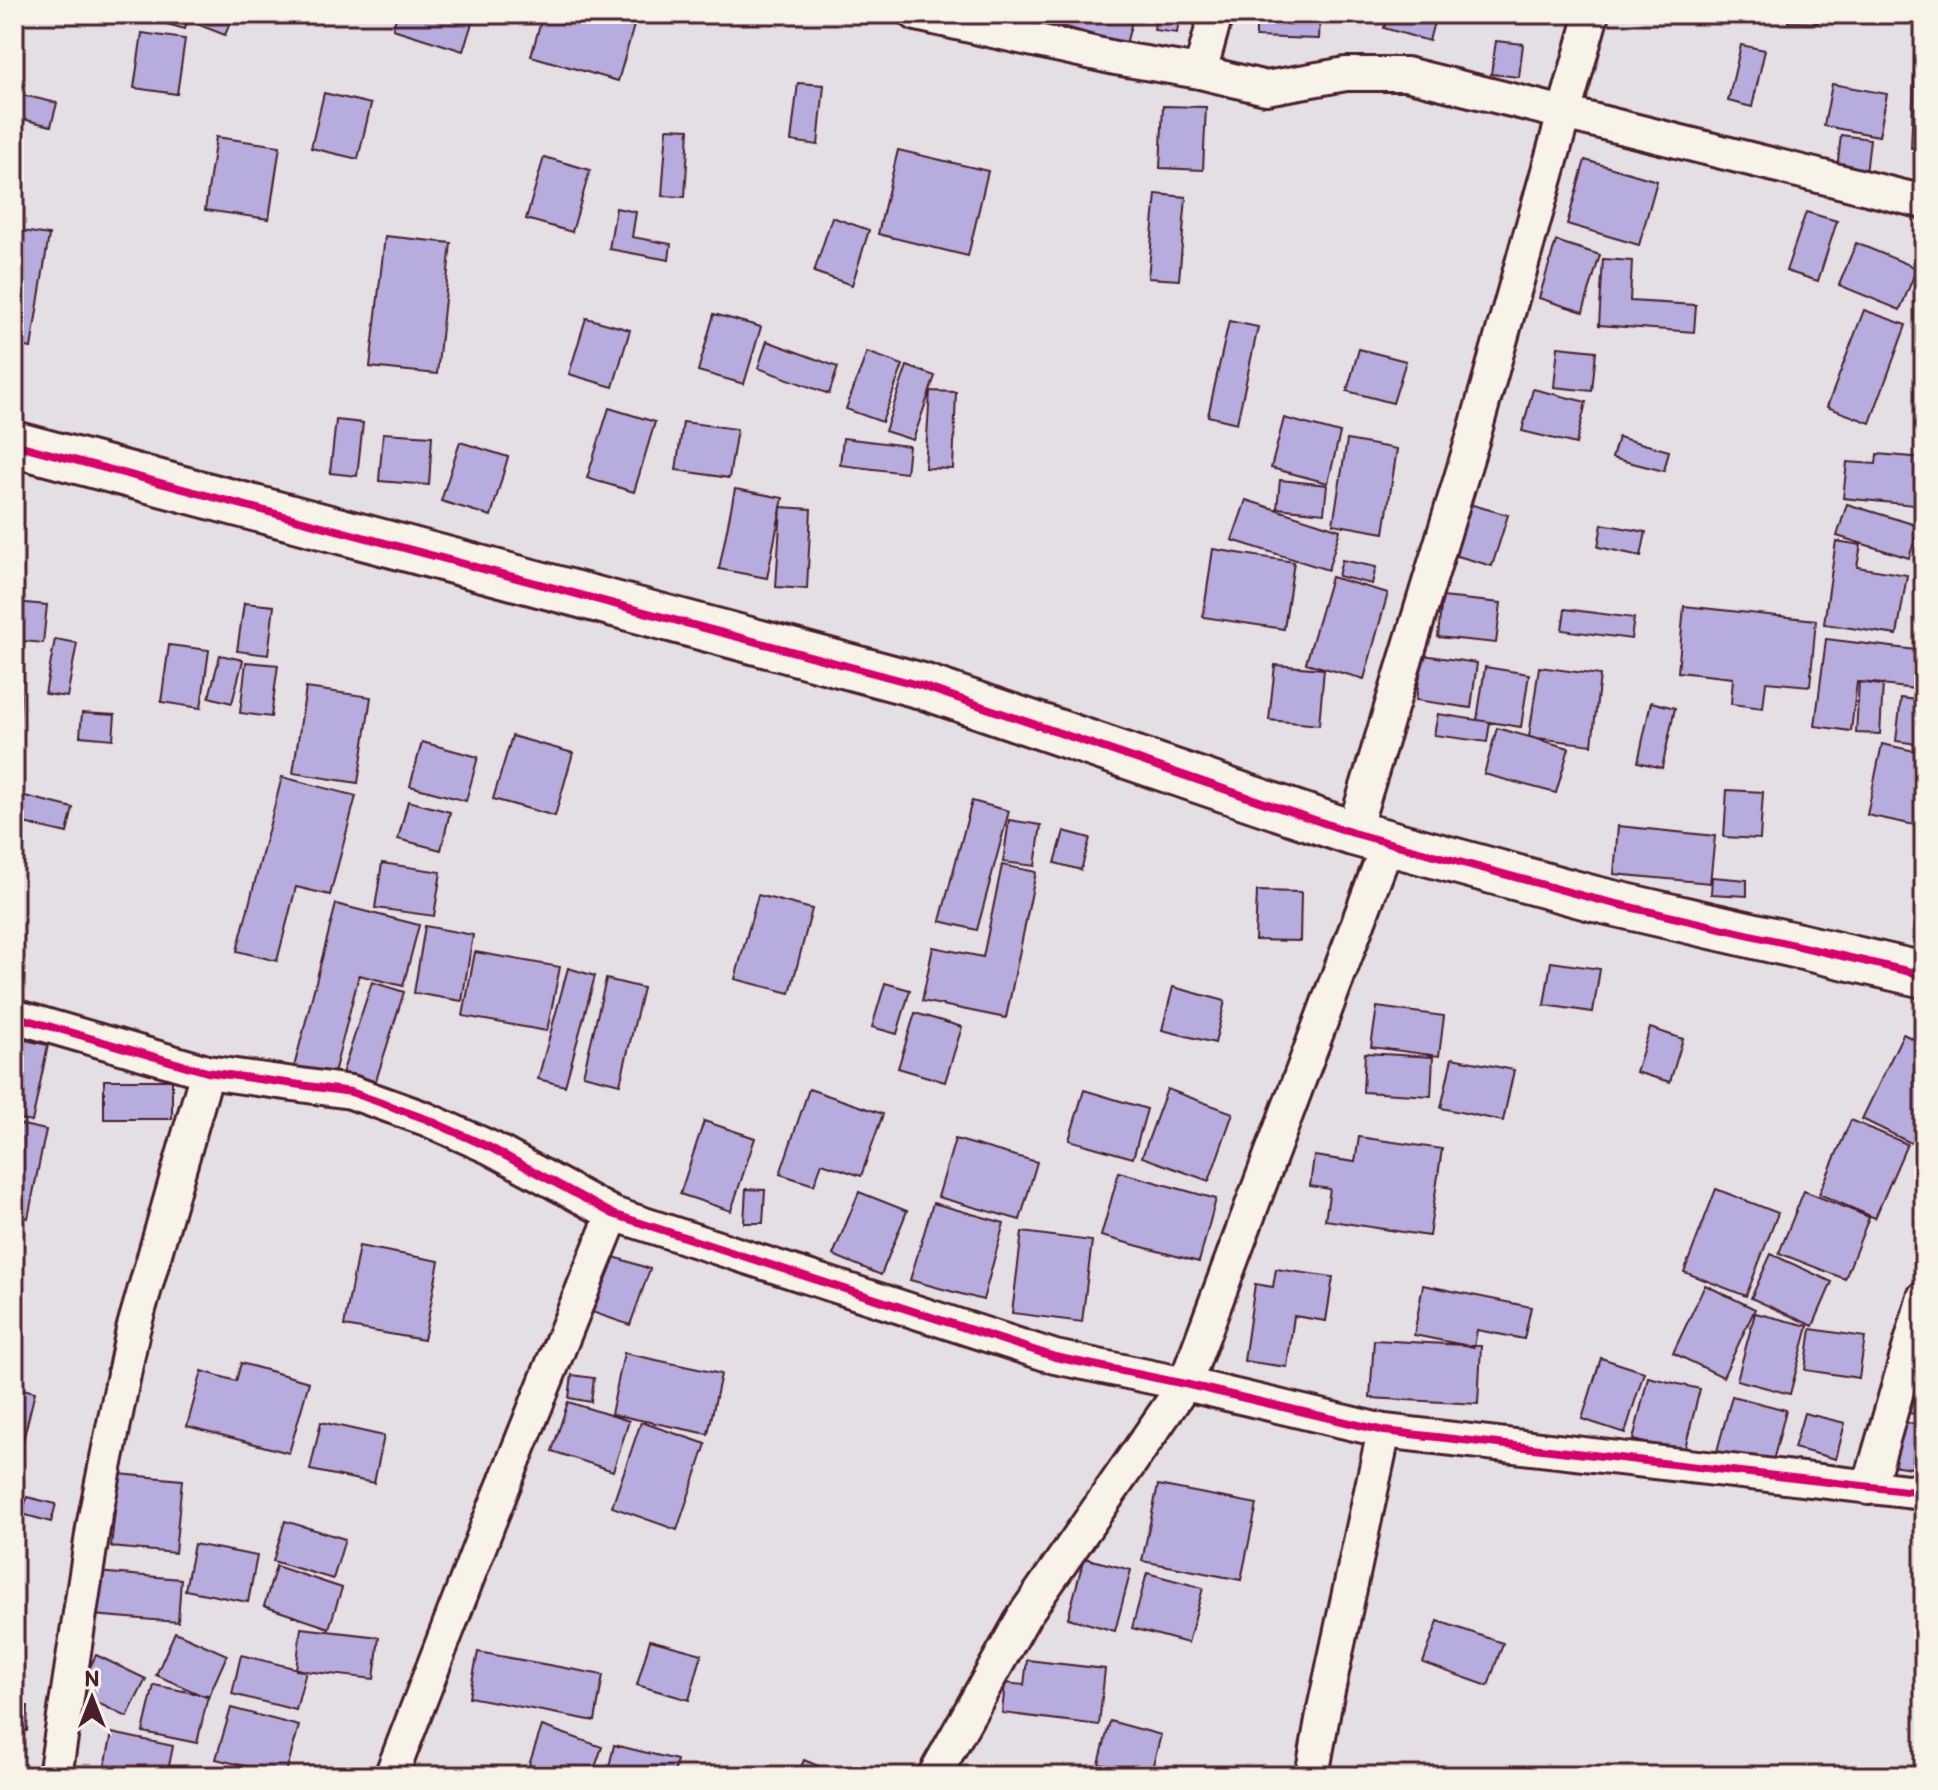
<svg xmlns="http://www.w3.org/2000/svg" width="1938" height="1790" viewBox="0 0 1938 1790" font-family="Itim,sans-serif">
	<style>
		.building { fill: #b6adde; stroke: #4a1f2b; stroke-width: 2 }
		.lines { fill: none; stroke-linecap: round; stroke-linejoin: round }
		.street-casing { stroke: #4a1f2b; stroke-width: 38 }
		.secondary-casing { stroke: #4a1f2b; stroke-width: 50 }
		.street { stroke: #f7f3e8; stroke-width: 32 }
		.secondary { stroke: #f7f3e8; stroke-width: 44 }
		.cycleway-casing { stroke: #f7f3e8; stroke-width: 13 }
		.cycleway { stroke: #d6006c; stroke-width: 8 }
	</style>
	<rect width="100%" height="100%" fill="#e4dee5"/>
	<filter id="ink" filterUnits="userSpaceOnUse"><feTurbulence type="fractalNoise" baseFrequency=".0125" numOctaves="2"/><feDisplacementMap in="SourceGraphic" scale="16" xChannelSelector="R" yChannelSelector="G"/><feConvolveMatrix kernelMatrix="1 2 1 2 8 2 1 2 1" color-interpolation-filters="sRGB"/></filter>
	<g filter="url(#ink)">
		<path class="building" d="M147,14H189L185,29L145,18Z
			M192,14H234L225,35L189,21Z
			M397,14H475L463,51L393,29Z
			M543,14L637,15L618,81L531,56Z
			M1062,14H1134L1126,44L1059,25Z
			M1156,14H1180L1177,33L1154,30Z
			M1256,14H1320L1319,39L1256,37Z
			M1388,14H1436L1429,41L1384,28Z
			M1788,14H1818V23L1788,22Z
			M142,33L185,39L177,94L134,88Z
			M1496,41L1523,44L1519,77L1491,74Z
			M1741,45L1765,50L1752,107L1728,101Z
			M1915,52L1924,53V148H1911Z
			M798,83L824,85L818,145L791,141Z
			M1832,84L1887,94L1879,136L1824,126Z
			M14,93L57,103L51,126L14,117Z
			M324,93L371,104L358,159L311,148Z
			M1163,106L1206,107L1203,170L1160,168Z
			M667,128L689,129L685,197L662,196Z
			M1841,135L1870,139L1866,174L1837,170Z
			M216,137L280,146L269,219L205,210Z
			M898,150L988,171L968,256L878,234Z
			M544,157L590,170L572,232L526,219Z
			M1585,160L1657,181L1639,245L1567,224Z
			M1156,194L1186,197L1179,280L1148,278Z
			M616,208L636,212L632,237L671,244L669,260L609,249Z
			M1806,212L1837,221L1818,281L1786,271Z
			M832,217L869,230L852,285L814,272Z
			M23,231L49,235L31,348L14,345V286Z
			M385,236L451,243L437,374L370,367Z
			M1556,241L1600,255L1583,312L1539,298Z
			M1856,243L1917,268L1900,310L1839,285Z
			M1603,259L1632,261L1630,301L1696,305L1694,332L1599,325Z
			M1864,310L1906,325L1870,423L1827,407Z
			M714,314L761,327L744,384L698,371Z
			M586,318L630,330L613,387L569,374Z
			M1229,321L1258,327L1237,423L1208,416Z
			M767,341L838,367L829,394L758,368Z
			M1924,346V391L1916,390Z
			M1558,347L1596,351L1592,391L1554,387Z
			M1359,349L1406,361L1393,403L1347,391Z
			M867,352L903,365L882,422L846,409Z
			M907,366L935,376L913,440L885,431Z
			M1533,389L1586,402L1576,444L1522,431Z
			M930,391L956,392L953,469L925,468Z
			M609,408L655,422L634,492L587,478Z
			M1284,418L1340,433L1328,483L1271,468Z
			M336,420L363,423L357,476L330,473Z
			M683,422L737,429L729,478L676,470Z
			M383,433L432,436L429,485L379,481Z
			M1618,437L1669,451L1664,471L1612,458Z
			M843,438L909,446L906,473L840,465Z
			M1347,440L1397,449L1384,533L1333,524Z
			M460,442L508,457L491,516L441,501Z
			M1877,454L1924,458V506L1843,498L1847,462L1876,464Z
			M1280,480L1327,485L1324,513L1277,508Z
			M735,489L783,498L767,578L719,569Z
			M1246,500L1340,530L1328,570L1232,540Z
			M1469,504L1508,515L1492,566L1454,555Z
			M1847,504L1919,526L1909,558L1837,536Z
			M781,507L811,509L807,589L776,587Z
			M1602,524L1646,532L1641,556L1598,547Z
			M1836,541L1861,545L1857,567L1907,575L1897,635L1824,624Z
			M1213,549L1294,562L1284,629L1203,617Z
			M1342,560L1376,567L1372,584L1338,576Z
			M1331,577L1388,593L1364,679L1306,663Z
			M1442,597L1501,603L1496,643L1438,637Z
			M14,602L47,605L43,643L14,640Z
			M244,603L274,606L268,655L237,651Z
			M1684,606L1816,620L1810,686L1766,682L1763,708L1731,704L1733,678L1678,672Z
			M1565,609L1634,618L1631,639L1562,630Z
			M55,639L77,643L67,697L45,694Z
			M1826,639L1924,651V690L1857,682L1851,731L1815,726Z
			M169,645L209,650L201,708L161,702Z
			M220,655L243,660L232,703L209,697Z
			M1423,655L1477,663L1471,708L1416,700Z
			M14,661H22L19,742H14Z
			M246,662L278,665L271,717L240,713Z
			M1275,665L1324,669L1319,725L1269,720Z
			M1485,667L1529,674L1521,727L1477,720Z
			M1539,667L1600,675L1592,745L1529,737Z
			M1859,682L1883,684L1880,734L1856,733Z
			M306,688L371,697L358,783L293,773Z
			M1901,698L1924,701V745L1896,741Z
			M1651,702L1675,708L1662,768L1638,762Z
			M82,713L115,715L113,739L80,736Z
			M1438,714L1490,722L1487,742L1434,735Z
			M1497,728L1569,748L1556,793L1484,774Z
			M512,736L573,753L555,816L493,799Z
			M422,742L478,757L466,801L410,786Z
			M1882,744L1924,753V827L1867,815Z
			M282,777L356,796L330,895L296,887L277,961L237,951Z
			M1727,790L1763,792L1760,839L1724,837Z
			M21,795L73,808L67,833L15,821Z
			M408,801L450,812L441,850L398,839Z
			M972,801L1009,811L977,930L940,921Z
			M1009,820L1041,825L1035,866L1003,862Z
			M1618,826L1715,836L1710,883L1614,874Z
			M1064,831L1090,838L1081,870L1055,863Z
			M382,863L441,872L434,916L375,908Z
			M1002,865L1036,872L1006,1018L922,1001L933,947L983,957Z
			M1712,877L1747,880V896L1711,894Z
			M1257,891L1301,892L1300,941L1255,940Z
			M758,895L812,909L790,993L735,979Z
			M336,904L419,925L403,986L359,975L333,1077L294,1067Z
			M425,926L473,935L462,1001L414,993Z
			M475,952L560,967L547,1031L463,1016Z
			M1551,962L1600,969L1593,1012L1544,1005Z
			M568,968L595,976L565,1086L538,1079Z
			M606,979L643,988L620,1084L583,1075Z
			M372,982L404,992L373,1090L340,1080Z
			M885,983L910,990L897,1034L872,1027Z
			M1173,987L1225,1001L1215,1043L1162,1030Z
			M1377,1007L1444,1016L1439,1056L1371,1047Z
			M915,1013L962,1027L945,1082L898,1068Z
			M1650,1028L1683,1039L1670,1082L1636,1072Z
			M1903,1034L1924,1044V1141L1921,1148L1862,1119Z
			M20,1039L48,1045L32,1122L14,1118V1069Z
			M1365,1053L1433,1057L1431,1096L1363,1092Z
			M1452,1058L1514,1070L1503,1121L1441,1108Z
			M104,1080H172V1119H104Z
			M809,1089L883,1114L861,1176L822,1163L814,1185L780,1174Z
			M1167,1089L1233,1113L1209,1181L1142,1157Z
			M1084,1090L1147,1109L1133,1158L1069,1140Z
			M1851,1120L1907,1144L1875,1218L1819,1194Z
			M704,1121L755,1138L731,1211L680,1194Z
			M14,1123L46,1130L28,1218L14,1215Z
			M1359,1137L1442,1149L1429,1236L1325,1220L1330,1189L1310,1186L1314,1156L1355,1162Z
			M955,1139L1037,1162L1020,1220L938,1197Z
			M1119,1172L1216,1199L1199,1262L1101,1236Z
			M746,1189L765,1190L763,1223H744Z
			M1716,1189L1778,1213L1746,1296L1684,1272Z
			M1804,1191L1869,1217L1845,1279L1779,1253Z
			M859,1192L907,1211L881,1275L833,1255Z
			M933,1203L1004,1223L983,1300L910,1280Z
			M1022,1232L1092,1241L1082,1322L1012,1313Z
			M359,1246L439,1261L424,1340L344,1326Z
			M602,1253L650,1269L630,1325L583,1309Z
			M1771,1254L1832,1282L1813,1326L1751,1298Z
			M1276,1269L1333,1277L1326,1321L1294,1316L1287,1367L1244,1361L1255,1284L1273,1287Z
			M1423,1285L1531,1307L1524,1339L1477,1330L1474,1347L1414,1335Z
			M1705,1285L1755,1309L1723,1377L1673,1353Z
			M1755,1313L1808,1326L1790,1394L1737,1380Z
			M1811,1329L1865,1337L1859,1378L1805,1370Z
			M1374,1340L1481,1346L1478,1404L1370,1398Z
			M1916,1349L1924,1350V1415L1908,1413Z
			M624,1353L721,1374L708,1434L611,1414Z
			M1601,1358L1644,1372L1625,1433L1582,1419Z
			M241,1363L309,1382L289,1453L187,1426L202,1371L236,1381Z
			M572,1375L594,1378L591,1402L569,1398Z
			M1648,1377L1700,1389L1684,1452L1633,1440Z
			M14,1387L35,1392L21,1449L14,1448Z
			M1732,1396L1786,1410L1772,1465L1717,1451Z
			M568,1402L629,1421L613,1471L552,1451Z
			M1804,1413L1845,1423L1836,1459L1794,1448Z
			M321,1422L384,1436L374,1483L310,1470Z
			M641,1422L706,1444L677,1530L612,1507Z
			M1896,1422L1917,1424L1912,1468L1891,1465Z
			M14,1448L23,1449L19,1486L14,1485Z
			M119,1474L182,1480L175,1553L111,1547Z
			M1158,1485L1257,1504L1241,1580L1142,1561Z
			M27,1497L56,1504L51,1522L22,1514Z
			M285,1521L345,1539L333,1579L273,1561Z
			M194,1544L257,1556L248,1602L185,1590Z
			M1084,1558L1131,1570L1115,1631L1068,1618Z
			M276,1566L342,1588L329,1628L264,1606Z
			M96,1572L181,1579L178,1622L92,1615Z
			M1147,1573L1203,1588L1188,1643L1132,1628Z
			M1438,1621L1503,1643L1488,1686L1423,1663Z
			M301,1628L379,1637L374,1679L296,1670Z
			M175,1632L227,1655L208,1698L156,1675Z
			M650,1640L702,1654L689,1700L637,1685Z
			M478,1652L603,1675L595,1721L469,1697Z
			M96,1655L146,1679L127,1717L77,1693Z
			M241,1655L306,1671L296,1710L232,1694Z
			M1027,1660L1105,1669L1099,1725L1002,1713L1005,1683L1024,1685Z
			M154,1685L208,1696L197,1743L143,1732Z
			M14,1706H28L27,1731L14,1730Z
			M231,1708L299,1726L285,1776L216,1759Z
			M1110,1721L1161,1735L1150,1776L1099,1764Z
			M542,1726L602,1747L592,1776H563L529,1765Z
			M112,1733L173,1746L167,1776H103Z
			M614,1745L677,1760L673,1776H607Z
			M804,1760L842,1776H797Z"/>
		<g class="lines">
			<g class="street-casing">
				<path id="street" d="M916,14L1115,58L1200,72L1266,88L1346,74H1406L1924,202
					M1200,72L1216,14
					M1353,833L1473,438L1592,14
					M14,1016L207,1072L351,1092L426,1119L491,1148L613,1214L1055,1357L1185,1384L1384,1431L1924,1493
					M1869,1488L1924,1297
					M55,1776L94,1522L133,1330L207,1072
					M391,1776L489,1522L613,1214
					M934,1776L1024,1616L1185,1384L1388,843
					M1312,1776L1324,1709L1384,1431"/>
			</g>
			<g class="secondary-casing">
				<path id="secondary" d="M14,444L922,686L1353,833L1595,899L1924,975"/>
			</g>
			<use href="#street" class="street"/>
			<use href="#secondary" class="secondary"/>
			<g class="cycleway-casing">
				<path id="cycleway" d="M14,444L922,686L1353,833L1595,899L1924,975
					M14,1016L207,1072L351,1092L426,1119L491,1148L613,1214L1055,1357L1185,1384L1384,1431L1924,1493"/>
			</g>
			<use href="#cycleway" class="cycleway"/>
		</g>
	</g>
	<rect width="1938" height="1790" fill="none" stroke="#f7f3e8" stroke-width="48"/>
	<rect x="24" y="24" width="1890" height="1742" fill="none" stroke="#4a1f2b" stroke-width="3" filter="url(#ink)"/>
	<g transform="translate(92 1698)" stroke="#f7f3e8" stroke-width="6" paint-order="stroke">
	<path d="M0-6L14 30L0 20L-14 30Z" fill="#4a1f2b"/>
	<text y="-12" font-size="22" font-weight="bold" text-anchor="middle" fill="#4a1f2b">N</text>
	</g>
</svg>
